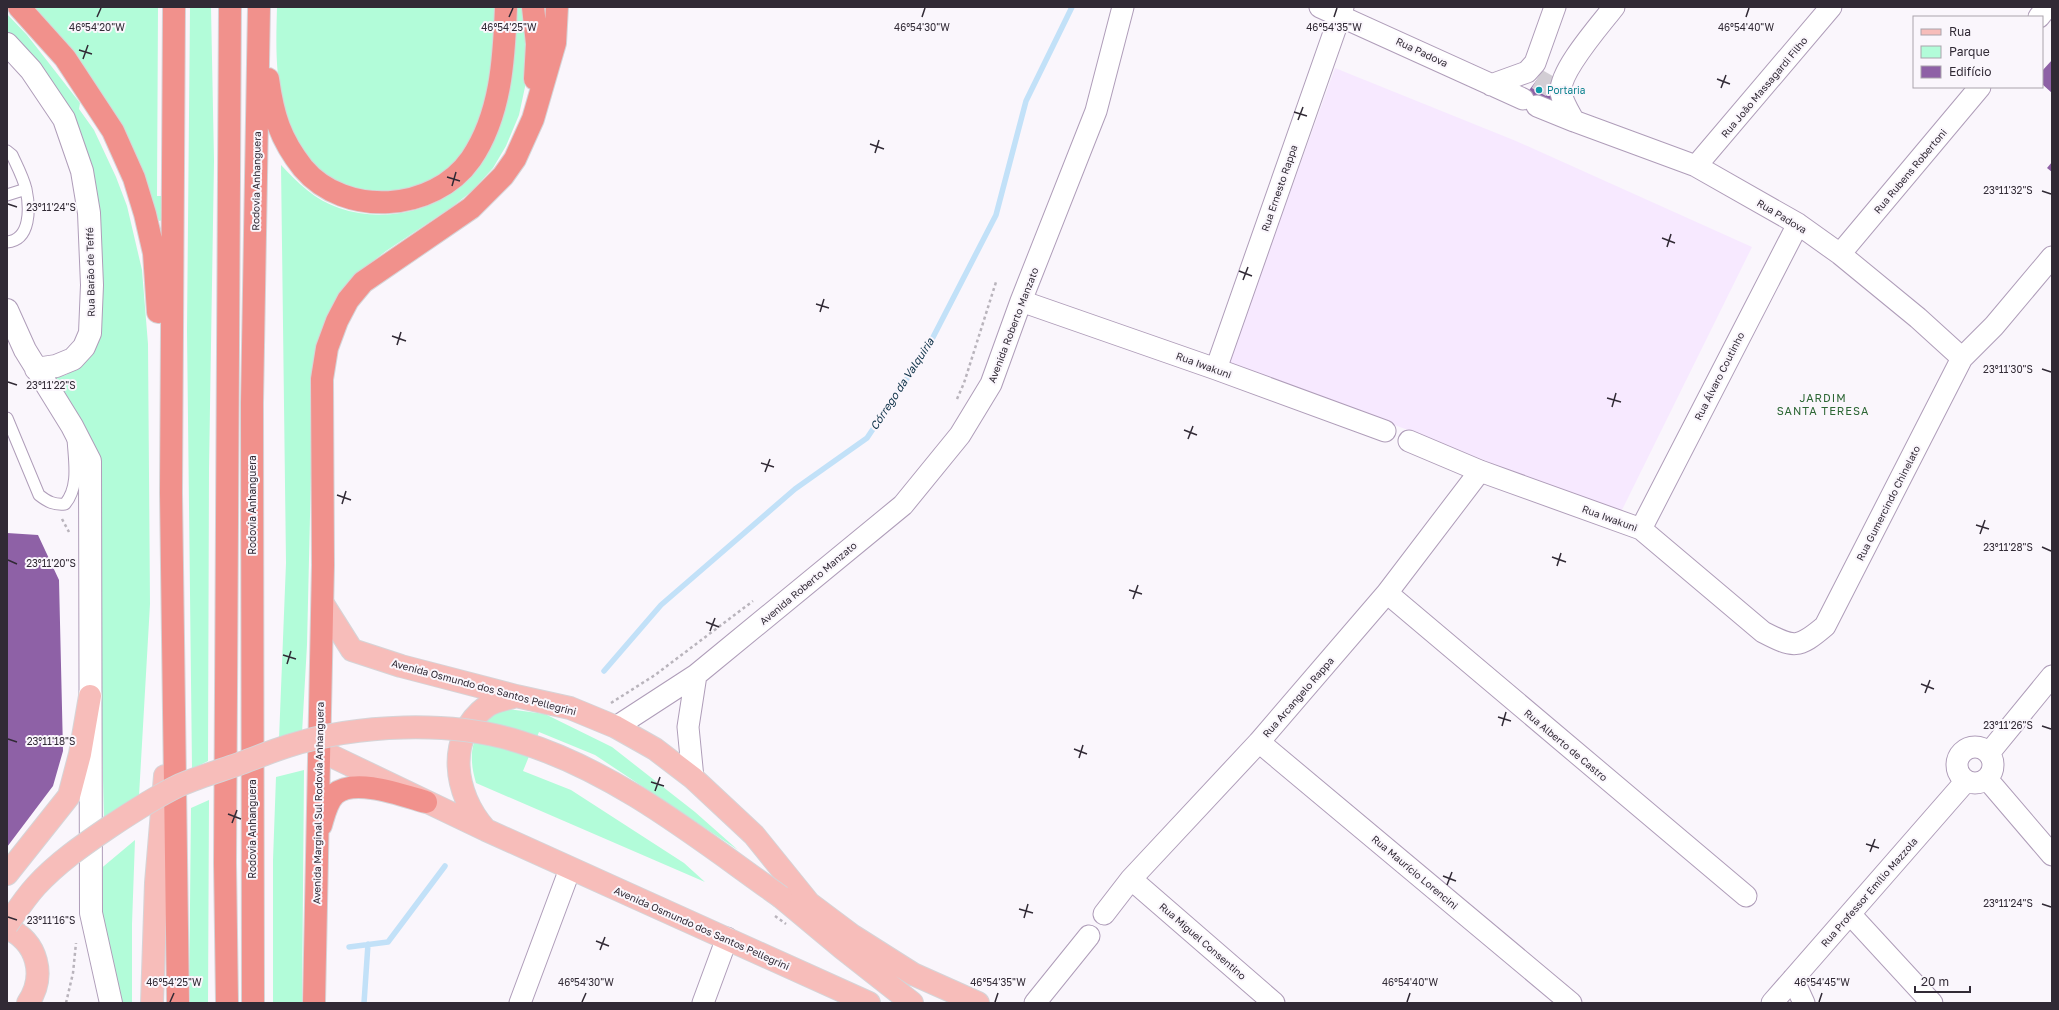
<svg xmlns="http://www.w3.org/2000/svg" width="2059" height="1010" viewBox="0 0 2059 1010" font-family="'Golos Text',sans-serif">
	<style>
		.built { fill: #f7e9ff }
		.green { fill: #b2fcd9 }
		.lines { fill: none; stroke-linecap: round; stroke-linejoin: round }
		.stream { stroke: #c2e1f8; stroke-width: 5.5 }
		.building { fill: #8e61a6 }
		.street-tunnel { stroke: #d2cdd4; stroke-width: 21; stroke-dasharray: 21 10; stroke-linecap: butt }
		.lane-casing { stroke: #af9db9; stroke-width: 13 }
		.street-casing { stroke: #af9db9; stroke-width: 23 }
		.secondary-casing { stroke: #af9db9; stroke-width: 24 }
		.primary-casing { stroke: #d6d4d7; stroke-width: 24 }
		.highway-casing { stroke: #d6d4d7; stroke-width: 24 }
		.path { stroke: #b9b4bc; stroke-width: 2.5; stroke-dasharray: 3 3; stroke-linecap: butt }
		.lane { stroke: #fff; stroke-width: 11 }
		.street { stroke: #fff; stroke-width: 21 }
		.secondary { stroke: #fff; stroke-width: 22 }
		.primary { stroke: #f7bdba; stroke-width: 22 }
		.highway { stroke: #f1918c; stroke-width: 22 }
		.primary-bridge-casing { stroke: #d6d4d7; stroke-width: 24; stroke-linecap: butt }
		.path-bridge { stroke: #b9b4bc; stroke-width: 2.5; stroke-dasharray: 3 3; stroke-linecap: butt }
		.primary-bridge { stroke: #f7bdba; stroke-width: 22 }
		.ticks { fill: none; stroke: #312a35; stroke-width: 1.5 }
		.culture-dot { fill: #0f9aa8; stroke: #faf6fc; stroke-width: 1.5 }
		.labels { text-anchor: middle; stroke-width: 4; stroke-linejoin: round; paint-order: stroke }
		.street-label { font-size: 10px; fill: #312a35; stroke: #faf6fc }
		.culture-label { font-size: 10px; fill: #0d838f; stroke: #faf6fc; text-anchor: start }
		.water-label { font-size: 11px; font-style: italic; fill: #0d3147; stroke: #faf6fc }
		.neighbourhood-label { font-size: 11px; letter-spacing: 1px; fill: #2c6634; stroke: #faf6fc }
		.ticks-label { font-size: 10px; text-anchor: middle; fill: #312a35; stroke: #faf6fc; stroke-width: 4; stroke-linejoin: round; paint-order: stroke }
	</style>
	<rect width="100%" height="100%" fill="#faf6fc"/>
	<path class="built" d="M1335,68L1516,141L1752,247L1620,514L1408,430L1228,364Z"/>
	<path class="green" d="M26,7H158L157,196H163V220L159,221L149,200Z
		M190,7H211L214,161L209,469L208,761L192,769L187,331Z
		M277,7H495C495,55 492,109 466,151C461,159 451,166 444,171C434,178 424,184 412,188C388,197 348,191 327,177C310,166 299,147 290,130C287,124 286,116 284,109C275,74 276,43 277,7Z
		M513,7H523L528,57L525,87L519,115L506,146L493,168L472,191L452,207L386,251L363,269L313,387L307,645L302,733L279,739L286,563L281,165C298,183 315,200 339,208C393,227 461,205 488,153C500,130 502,105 505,79C508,55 511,31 513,7Z
		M7,14L27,35L80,103L79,109L94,130L116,177L127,206L142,270L148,344L150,604L139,796L104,819L95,463L51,379L66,375L81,365L99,219L16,42L7,33Z
		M501,708L545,714L612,747L695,812L738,850L595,755L539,732L523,771L571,790L684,863L705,882L476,783C466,749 474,730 501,708Z
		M304,770L302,1003H273V860L276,777Z
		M209,800L208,1003H189L191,808Z
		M135,840L132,924V1003H119L100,920L98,871Z"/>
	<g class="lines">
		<path class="stream" d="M604,671L661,605L795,489L867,438L928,347L996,215L1026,101L1072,7
			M349,947L388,942L445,866
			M364,1003L368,944"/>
	</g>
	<path class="building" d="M2052,60V93L2042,84V71Z
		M1542,73L1555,82L1547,93L1553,96L1544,107L1521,101Z
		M2052,162V172L2047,168Z
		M7,533L38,535L59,580L63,751L53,786L7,847Z"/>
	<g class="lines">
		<path class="street-tunnel" d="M1537,79L1551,87"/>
		<g class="lane-casing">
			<path id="lane" d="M7,151L12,155C17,166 23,177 26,189C30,208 31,240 7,242
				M7,195L26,189
				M7,418L39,495C48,502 54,505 65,504C80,486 74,460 73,438"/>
		</g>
		<g class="street-casing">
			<path id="street" d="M1320,7L1523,99
				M1614,7C1601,24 1558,72 1561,93C1563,103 1569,112 1574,121L1696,166L1798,224L1840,254L1918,318L1962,358
				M2039,17L2047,7
				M1491,85L1527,72L1535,63L1555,7
				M1537,106L1574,121
				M1696,166L1831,7
				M1840,254L1980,87
				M1021,301L1216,369L1385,431
				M1216,369L1343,7
				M1409,441L1480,471L1641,529L1763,632C1794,648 1798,649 1825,626L1962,358L1994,326L2052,257
				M1641,529L1798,224
				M1387,593L1746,896
				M616,727L696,675L903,505L960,435L991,384L1021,301L1096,111L1123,7
				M1259,742L1571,1003
				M1957 765a18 18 0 1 1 36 0a18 18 0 1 1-36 0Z
				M1989,753L2052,676
				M693,778L688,727L696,675
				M1987,779L2052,855
				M1131,879L1274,1003
				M1104,914L1131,879L1259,742L1387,593L1480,471
				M1850,914L1932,1003
				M1793,979L1804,1003
				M520,1003L570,869
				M703,1003L727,938
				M1035,1003L1089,936
				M1772,1003L1966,781"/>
		</g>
		<g class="secondary-casing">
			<path id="secondary" d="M7,44L31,70L64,119L82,171L89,213L92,285L90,333L84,347L73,359L56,366L36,369
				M7,310L25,350L72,426L90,461L91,913L111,1003"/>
		</g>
		<g class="primary-casing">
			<path id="primary" d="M323,604L352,650L401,666L516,696L570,708L616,727L655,749L693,778L754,835L809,903L853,936L913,974L978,1003
				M319,750L486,830L869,1003
				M485,829C454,794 445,737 487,706C494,701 507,699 516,696
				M7,874L69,796L80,754L90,696
				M781,897L841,947L912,1003
				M7,928C38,942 46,976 28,1003
				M152,1003L156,883L165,776"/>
		</g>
		<g class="highway-casing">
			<path id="highway" d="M19,7L65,58L113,131L134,178L145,214L154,253L158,312
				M174,7L171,493L178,1003
				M533,7L537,44L535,79
				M268,79C273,115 280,139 303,168C345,218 434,212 471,159C501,115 504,59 506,7
				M321,825C324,815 327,801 335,794C355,777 404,796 426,802
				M227,1003L225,863L230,7
				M253,1003L252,403L259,7
				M314,1003L323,565L322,379L327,348L337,321L348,300L363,282L471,208L503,176L515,159L533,119L555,43L557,7"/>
		</g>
		<path class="path" d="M957,399L964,383L996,282
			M62,519L69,532
			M611,703L655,675L753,601
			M66,1003L73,973L76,943"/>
		<use href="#lane" class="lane"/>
		<use href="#street" class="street"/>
		<use href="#secondary" class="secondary"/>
		<use href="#primary" class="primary"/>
		<use href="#highway" class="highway"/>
		<g class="primary-bridge-casing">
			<path id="primary-bridge" d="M7,925C16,912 25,898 36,886C57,863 83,845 108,828C132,812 155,797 180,785C199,777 219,771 239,764C255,758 272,751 288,746C357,724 451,720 520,742C617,772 699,839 781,897"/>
		</g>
		<path class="path-bridge" d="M775,916L786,924"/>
		<use href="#primary-bridge" class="primary-bridge"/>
	</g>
	<path class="ticks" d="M97,17L101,8M509,17L513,8M922,17L925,8M1334,17L1337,8M1746,17L1749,8M79,50L92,54M83,59L88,45M1717,79L1730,84M1721,88L1726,75M1294,112L1307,116M1298,120L1303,107M870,144L884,149M875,153L879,140M447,177L460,181M452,186L456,172M2042,191L2051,194M8,204L17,207M1662,238L1675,243M1667,247L1671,234M1239,271L1252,276M1243,280L1248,267M816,304L829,308M820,312L824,299M392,336L406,341M397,345L401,332M2042,369L2051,372M8,382L17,385M1607,398L1621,402M1612,407L1616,393M1184,430L1197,435M1188,439L1193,426M761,463L774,467M765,472L770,459M337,495L351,500M342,504L346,491M1976,525L1989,529M1980,534L1985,520M2042,547L2051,551M1552,557L1566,562M8,560L17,564M1557,566L1561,553M1129,590L1142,594M1133,599L1138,585M706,622L719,627M710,631L715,618M283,655L296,659M287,664L291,651M1921,684L1934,689M1925,693L1930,680M1498,717L1511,721M1502,726L1506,712M2042,726L2051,729M8,739L17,742M1074,749L1087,754M1079,758L1083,745M651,782L664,786M655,791L660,777M228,814L241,819M232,823L237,810M1866,844L1879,848M1870,852L1875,839M1443,876L1456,881M1447,885L1452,872M2042,904L2051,907M1019,909L1033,913M8,917L17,920M1024,918L1028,904M596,941L609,946M600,950L605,937M170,1002L174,993M582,1002L586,993M995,1002L998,993M1407,1002L1410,993M1819,1002L1822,993"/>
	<circle class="culture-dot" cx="1539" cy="90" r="4"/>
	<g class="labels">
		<g class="street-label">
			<text transform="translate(1422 52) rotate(25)" y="4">Rua Padova</text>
			<text transform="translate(1764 87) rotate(-50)" y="4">Rua João Massagardi Filho</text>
			<text transform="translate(1910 171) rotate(-50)" y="4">Rua Rubens Robertoni</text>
			<text transform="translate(256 181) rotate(-89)" y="4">Rodovia Anhanguera</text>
			<text transform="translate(1279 188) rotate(-71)" y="4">Rua Ernesto Rappa</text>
			<text transform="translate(1782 216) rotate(31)" y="4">Rua Padova</text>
			<text transform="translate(90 272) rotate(-91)" y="4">Rua Barão de Teffé</text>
			<text transform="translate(1013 325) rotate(-69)" y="4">Avenida Roberto Manzato</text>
			<text transform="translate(1204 365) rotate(20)" y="4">Rua Iwakuni</text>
			<text transform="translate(1719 376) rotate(-63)" y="4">Rua Álvaro Coutinho</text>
			<text transform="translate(1888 503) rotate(-63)" y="4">Rua Gumercindo Chinelato</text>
			<text transform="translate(252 505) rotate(-90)" y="4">Rodovia Anhanguera</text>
			<text transform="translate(1610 518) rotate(20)" y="4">Rua Iwakuni</text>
			<text transform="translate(808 583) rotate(-40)" y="4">Avenida Roberto Manzato</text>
			<text transform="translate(484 687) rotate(15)" y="4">Avenida Osmundo dos Santos Pellegrini</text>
			<text transform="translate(1298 697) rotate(-49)" y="4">Rua Arcangelo Rappa</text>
			<text transform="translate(1566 745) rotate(40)" y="4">Rua Alberto de Castro</text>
			<text transform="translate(318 803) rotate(-89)" y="4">Avenida Marginal Sul Rodovia Anhanguera</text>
			<text transform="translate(252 829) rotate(-90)" y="4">Rodovia Anhanguera</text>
			<text transform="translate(1415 872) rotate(40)" y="4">Rua Maurício Lorencini</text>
			<text transform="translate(1869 892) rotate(-49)" y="4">Rua Professor Emílio Mazzola</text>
			<text transform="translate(702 928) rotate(24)" y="4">Avenida Osmundo dos Santos Pellegrini</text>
			<text transform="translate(1203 941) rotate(41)" y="4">Rua Miguel Consentino</text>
		</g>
		<g class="culture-label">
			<text x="1547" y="94">Portaria</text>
		</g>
		<g class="water-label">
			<text transform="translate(902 384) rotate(-57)" y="4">Córrego da Valquiria</text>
		</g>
		<g class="neighbourhood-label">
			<text x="1823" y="402">JARDIM<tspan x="1823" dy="13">SANTA TERESA</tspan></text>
		</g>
	</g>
	<g class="ticks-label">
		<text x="97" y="31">46°54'20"W</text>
		<text x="509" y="31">46°54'25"W</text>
		<text x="922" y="31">46°54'30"W</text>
		<text x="1334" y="31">46°54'35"W</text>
		<text x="1746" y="31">46°54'40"W</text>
		<text x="2008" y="194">23°11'32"S</text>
		<text x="51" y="211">23°11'24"S</text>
		<text x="2008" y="373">23°11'30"S</text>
		<text x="51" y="389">23°11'22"S</text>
		<text x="2008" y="551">23°11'28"S</text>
		<text x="51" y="567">23°11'20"S</text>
		<text x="2008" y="729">23°11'26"S</text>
		<text x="51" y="745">23°11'18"S</text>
		<text x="2008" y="907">23°11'24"S</text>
		<text x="51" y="924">23°11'16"S</text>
		<text x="174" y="986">46°54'25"W</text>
		<text x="586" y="986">46°54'30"W</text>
		<text x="998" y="986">46°54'35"W</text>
		<text x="1410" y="986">46°54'40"W</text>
		<text x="1822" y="986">46°54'45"W</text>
	</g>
	<rect width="2059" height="1010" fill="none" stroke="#312a35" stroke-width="16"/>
	<rect x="1913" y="16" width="130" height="72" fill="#faf6fc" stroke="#aaa4ac"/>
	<rect x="1921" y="29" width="20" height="6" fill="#f7bdba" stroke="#aaa4ac"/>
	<text x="1949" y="36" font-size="12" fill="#312a35">Rua</text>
	<rect x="1921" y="46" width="20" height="12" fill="#b2fcd9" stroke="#aaa4ac"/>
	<text x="1949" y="56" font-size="12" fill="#312a35">Parque</text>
	<rect x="1921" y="66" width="20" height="12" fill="#8e61a6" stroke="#aaa4ac"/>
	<text x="1949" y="76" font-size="12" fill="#312a35">Edifício</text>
	<path d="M1915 986v6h55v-6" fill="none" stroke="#312a35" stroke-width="2"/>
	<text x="1921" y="986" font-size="12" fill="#312a35" stroke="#faf6fc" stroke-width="3" paint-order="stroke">20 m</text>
</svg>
